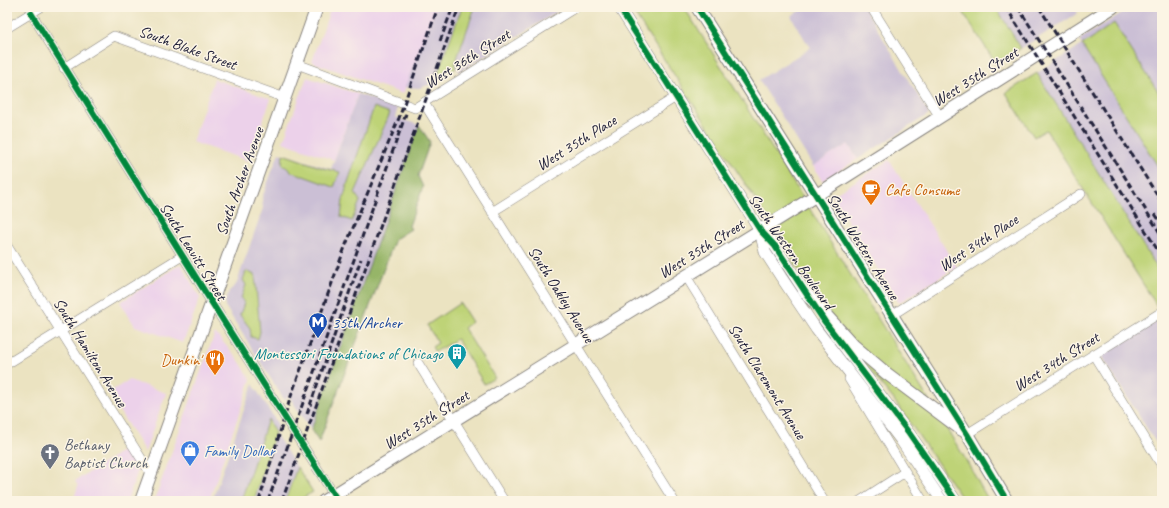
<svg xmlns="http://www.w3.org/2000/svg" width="1169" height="508" viewBox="0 0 1169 508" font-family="Caveat,sans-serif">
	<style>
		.built { fill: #ecd1ea }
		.industrial { fill: #cbbfd5 }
		.green { fill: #bed377; stroke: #707a59 }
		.forest { fill: #96b568; stroke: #5c6c52 }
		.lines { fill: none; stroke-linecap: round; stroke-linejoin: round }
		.minor-casing { stroke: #86827e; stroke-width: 10 }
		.tertiary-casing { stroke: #86827e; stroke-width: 12 }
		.secondary-casing { stroke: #86827e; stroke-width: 14 }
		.minor { stroke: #fff; stroke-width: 9 }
		.tertiary { stroke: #fff; stroke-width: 11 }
		.secondary { stroke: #fff; stroke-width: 12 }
		.rail { stroke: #22223b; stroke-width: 3; stroke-dasharray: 6 3; stroke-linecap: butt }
		.cycleway-casing { stroke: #fcf5e5; stroke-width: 8 }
		.cycleway { stroke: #00873e; stroke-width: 6 }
		.labels { text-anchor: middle; stroke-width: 3; stroke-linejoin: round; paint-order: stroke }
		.street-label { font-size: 16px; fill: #22223b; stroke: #fcf5e5 }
		.food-label { font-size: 16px; fill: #c56008; stroke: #fcf5e5; text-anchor: start }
		.transit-label { font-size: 16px; fill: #164399; stroke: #fcf5e5; text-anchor: start }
		.culture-label { font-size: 16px; fill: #0d838f; stroke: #fcf5e5; text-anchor: end }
		.worship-label { font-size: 16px; fill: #5b616d; stroke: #fcf5e5; text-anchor: start }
		.shop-label { font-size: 16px; fill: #366cbe; stroke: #fcf5e5; text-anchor: start }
	</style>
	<rect width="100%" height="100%" fill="#fcf5e5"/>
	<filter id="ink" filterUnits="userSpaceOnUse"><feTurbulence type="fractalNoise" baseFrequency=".025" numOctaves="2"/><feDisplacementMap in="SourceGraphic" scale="8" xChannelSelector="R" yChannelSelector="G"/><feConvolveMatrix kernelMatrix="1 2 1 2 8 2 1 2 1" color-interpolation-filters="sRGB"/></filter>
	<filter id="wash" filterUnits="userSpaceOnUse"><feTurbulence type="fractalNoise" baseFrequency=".012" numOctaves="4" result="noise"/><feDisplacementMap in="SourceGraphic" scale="16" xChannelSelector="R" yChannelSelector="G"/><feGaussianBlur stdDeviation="0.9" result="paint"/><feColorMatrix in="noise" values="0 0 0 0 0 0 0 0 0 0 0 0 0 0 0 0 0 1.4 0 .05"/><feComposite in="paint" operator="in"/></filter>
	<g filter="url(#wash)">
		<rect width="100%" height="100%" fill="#ebe3c1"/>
		<path class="built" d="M331,7H436L403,94L312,62Z
			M307,77L358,94L334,160L283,142Z
			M214,79L271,99L248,161L192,142Z
			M848,144L858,159L822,181L813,166Z
			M889,160L957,267L899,303L832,196Z
			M181,264L200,298L183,343L135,326L120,302Z
			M215,333L238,359L251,379L209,501H154Z
			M129,380L166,393L145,452L108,393Z
			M127,448L139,468L127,501H73L78,486L75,481Z"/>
		<path class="industrial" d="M436,7H462L434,83L419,88L405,87Z
			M475,7H565L459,72L455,64Z
			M806,7H864L929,114L858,159L848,144L813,166L759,80L810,48L791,16Z
			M960,7H1074L1078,13L996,64Z
			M1131,7H1162V314L1018,85L1080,46L1082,45L1079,40Z
			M358,94L398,108L395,117L419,125L430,142L418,176L423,187L409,226L411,229L395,239L319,442L288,395L285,401L225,306V302L229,291L236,285L263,208L262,198L279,153L331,169Z
			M1162,318V452L1101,356Z
			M253,384L278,425L275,433L307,483L297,501H212Z"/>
		<path class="green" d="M462,7H475L455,64L456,68L434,83Z
			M630,7H684L963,455L989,501H964L894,400L873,374L811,290L778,234Z
			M960,7H996L1021,48L996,64Z
			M1114,23L1162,98V173L1082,45Z
			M1037,73L1162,276V314L1046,130L1034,137L1006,93Z
			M374,107L390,113L355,193L360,201L352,221L341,217L343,200L348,182Z
			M283,154L323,168L340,172L334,187L292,172L282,164Z
			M246,271L255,275L260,332L258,339L251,337L250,328L240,315L244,303L241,298L246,285L243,280Z
			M460,303L472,322L464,328L495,378L484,384L457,339L435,352L432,347L438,343L427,325Z
			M268,419L275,433L254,501H241Z
			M297,467L313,492L297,501H285Z"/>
		<path class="forest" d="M419,125L430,142L418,176L423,187L409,226L411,229L395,239L319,442L311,430Z"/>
	</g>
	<g filter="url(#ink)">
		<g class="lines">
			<g class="minor-casing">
				<path id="minor" d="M871,7L940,117
					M31,13L212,303L338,501
					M7,28L41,7
					M297,64L415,108L576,7
					M64,68L114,36L285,98
					M424,103L674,501
					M492,212L676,97
					M7,246L151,474
					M686,276L824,501
					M892,315L1081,194
					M1093,354L1162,466
					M418,363L504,501
					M7,364L182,256
					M849,379L923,501
					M967,434L1160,313
					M860,501L905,472"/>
			</g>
			<g class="tertiary-casing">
				<path id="tertiary" d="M619,7L760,230L775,246L809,298
					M760,231L765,252L781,277L816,329L900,439L942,501
					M824,320L909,433L956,501"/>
			</g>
			<g class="secondary-casing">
				<path id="secondary" d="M697,7L967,434L1007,501
					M804,291L853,345L886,373L962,430
					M141,501L317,7
					M324,501L804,203L1113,7"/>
			</g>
			<use href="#minor" class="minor"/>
			<use href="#tertiary" class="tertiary"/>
			<use href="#secondary" class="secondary"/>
			<path class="rail" d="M1006,7L1162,257
				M1018,7L1162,236
				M1039,7L1162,203
				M440,41L453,7
				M1155,214L1162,224
				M307,414L361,259
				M259,501L290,399L345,247L399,118L438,7
				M268,501L407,111
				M282,501L459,7"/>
			<g class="cycleway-casing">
				<path id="cycleway" d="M619,7L760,230L775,246L825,322L909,433L956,501
					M697,7L967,434L1007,501
					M31,13L212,303L338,501"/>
			</g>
			<use href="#cycleway" class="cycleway"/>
		</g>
	</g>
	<defs>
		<g id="cafe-pin" transform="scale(1)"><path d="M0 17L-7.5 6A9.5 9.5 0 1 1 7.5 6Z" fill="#e8710a" stroke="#fcf5e5"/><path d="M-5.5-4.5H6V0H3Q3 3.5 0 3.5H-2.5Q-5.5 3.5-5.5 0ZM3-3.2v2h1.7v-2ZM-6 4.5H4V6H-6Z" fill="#fff"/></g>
		<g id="metro-pin" transform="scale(1)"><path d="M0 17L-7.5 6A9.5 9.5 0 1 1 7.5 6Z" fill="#1a4fb4" stroke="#fcf5e5"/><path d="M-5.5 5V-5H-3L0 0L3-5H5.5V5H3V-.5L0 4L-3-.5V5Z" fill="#fff"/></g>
		<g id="building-pin" transform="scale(1)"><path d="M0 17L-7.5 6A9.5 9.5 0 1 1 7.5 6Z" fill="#0f9aa8" stroke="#fcf5e5"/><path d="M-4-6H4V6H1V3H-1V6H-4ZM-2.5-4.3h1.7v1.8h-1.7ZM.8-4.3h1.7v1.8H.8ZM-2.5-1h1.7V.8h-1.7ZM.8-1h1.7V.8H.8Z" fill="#fff"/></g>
		<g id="restaurant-pin" transform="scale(1)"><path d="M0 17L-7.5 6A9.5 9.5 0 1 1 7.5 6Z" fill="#e8710a" stroke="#fcf5e5"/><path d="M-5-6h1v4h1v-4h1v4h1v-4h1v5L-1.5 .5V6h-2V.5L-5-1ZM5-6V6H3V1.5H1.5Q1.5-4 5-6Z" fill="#fff"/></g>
		<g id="shop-pin" transform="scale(1)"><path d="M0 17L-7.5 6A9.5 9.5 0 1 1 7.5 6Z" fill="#3f7fe0" stroke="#fcf5e5"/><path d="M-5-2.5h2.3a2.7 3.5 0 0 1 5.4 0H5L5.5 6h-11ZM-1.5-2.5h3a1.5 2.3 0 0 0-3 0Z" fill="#fff"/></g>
		<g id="church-pin" transform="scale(1)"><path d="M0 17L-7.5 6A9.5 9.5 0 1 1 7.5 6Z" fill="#6b7280" stroke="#fcf5e5"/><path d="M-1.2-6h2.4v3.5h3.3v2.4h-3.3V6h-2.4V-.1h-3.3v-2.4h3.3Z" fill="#fff"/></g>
	</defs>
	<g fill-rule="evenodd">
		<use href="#cafe-pin" x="871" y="189"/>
		<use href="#metro-pin" x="318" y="322"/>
		<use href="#building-pin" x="457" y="353"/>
		<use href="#restaurant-pin" x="215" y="359"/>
		<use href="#shop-pin" x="190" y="450"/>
		<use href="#church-pin" x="50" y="453"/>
	</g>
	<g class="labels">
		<g class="street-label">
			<text transform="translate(188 47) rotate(20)" y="6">South Blake Street</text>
			<text transform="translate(467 58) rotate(-32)" y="6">West 36th Street</text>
			<text transform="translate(975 76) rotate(-32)" y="6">West 35th Street</text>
			<text transform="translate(576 142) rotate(-32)" y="6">West 35th Place</text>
			<text transform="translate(239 181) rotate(-70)" y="6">South Archer Avenue</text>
			<text transform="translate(978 242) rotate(-33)" y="6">West 34th Place</text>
			<text transform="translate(864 246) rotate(58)" y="6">South Western Avenue</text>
			<text transform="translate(701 248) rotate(-32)" y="6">West 35th Street</text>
			<text transform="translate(194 251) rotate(58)" y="6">South Leavitt Street</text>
			<text transform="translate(792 251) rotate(55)" y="6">South Western Boulevard</text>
			<text transform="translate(562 294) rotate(58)" y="6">South Oakley Avenue</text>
			<text transform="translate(91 352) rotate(58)" y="6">South Hamilton Avenue</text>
			<text transform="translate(1056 361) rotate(-32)" y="6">West 34th Street</text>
			<text transform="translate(768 381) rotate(58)" y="6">South Claremont Avenue</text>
			<text transform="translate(426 419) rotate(-32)" y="6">West 35th Street</text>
		</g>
		<g class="food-label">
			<text x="885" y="195">Cafe Consume</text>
			<text x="201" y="365" text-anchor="end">Dunkin'</text>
		</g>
		<g class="transit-label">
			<text x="332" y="328">35th/Archer</text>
		</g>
		<g class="culture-label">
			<text x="443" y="359">Montessori Foundations of Chicago</text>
		</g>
		<g class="worship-label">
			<text x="64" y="450">Bethany<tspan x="64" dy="18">Baptist Church</tspan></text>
		</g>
		<g class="shop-label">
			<text x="204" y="456">Family Dollar</text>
		</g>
	</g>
	<rect width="1169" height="508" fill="none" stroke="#fcf5e5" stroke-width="24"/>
</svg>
